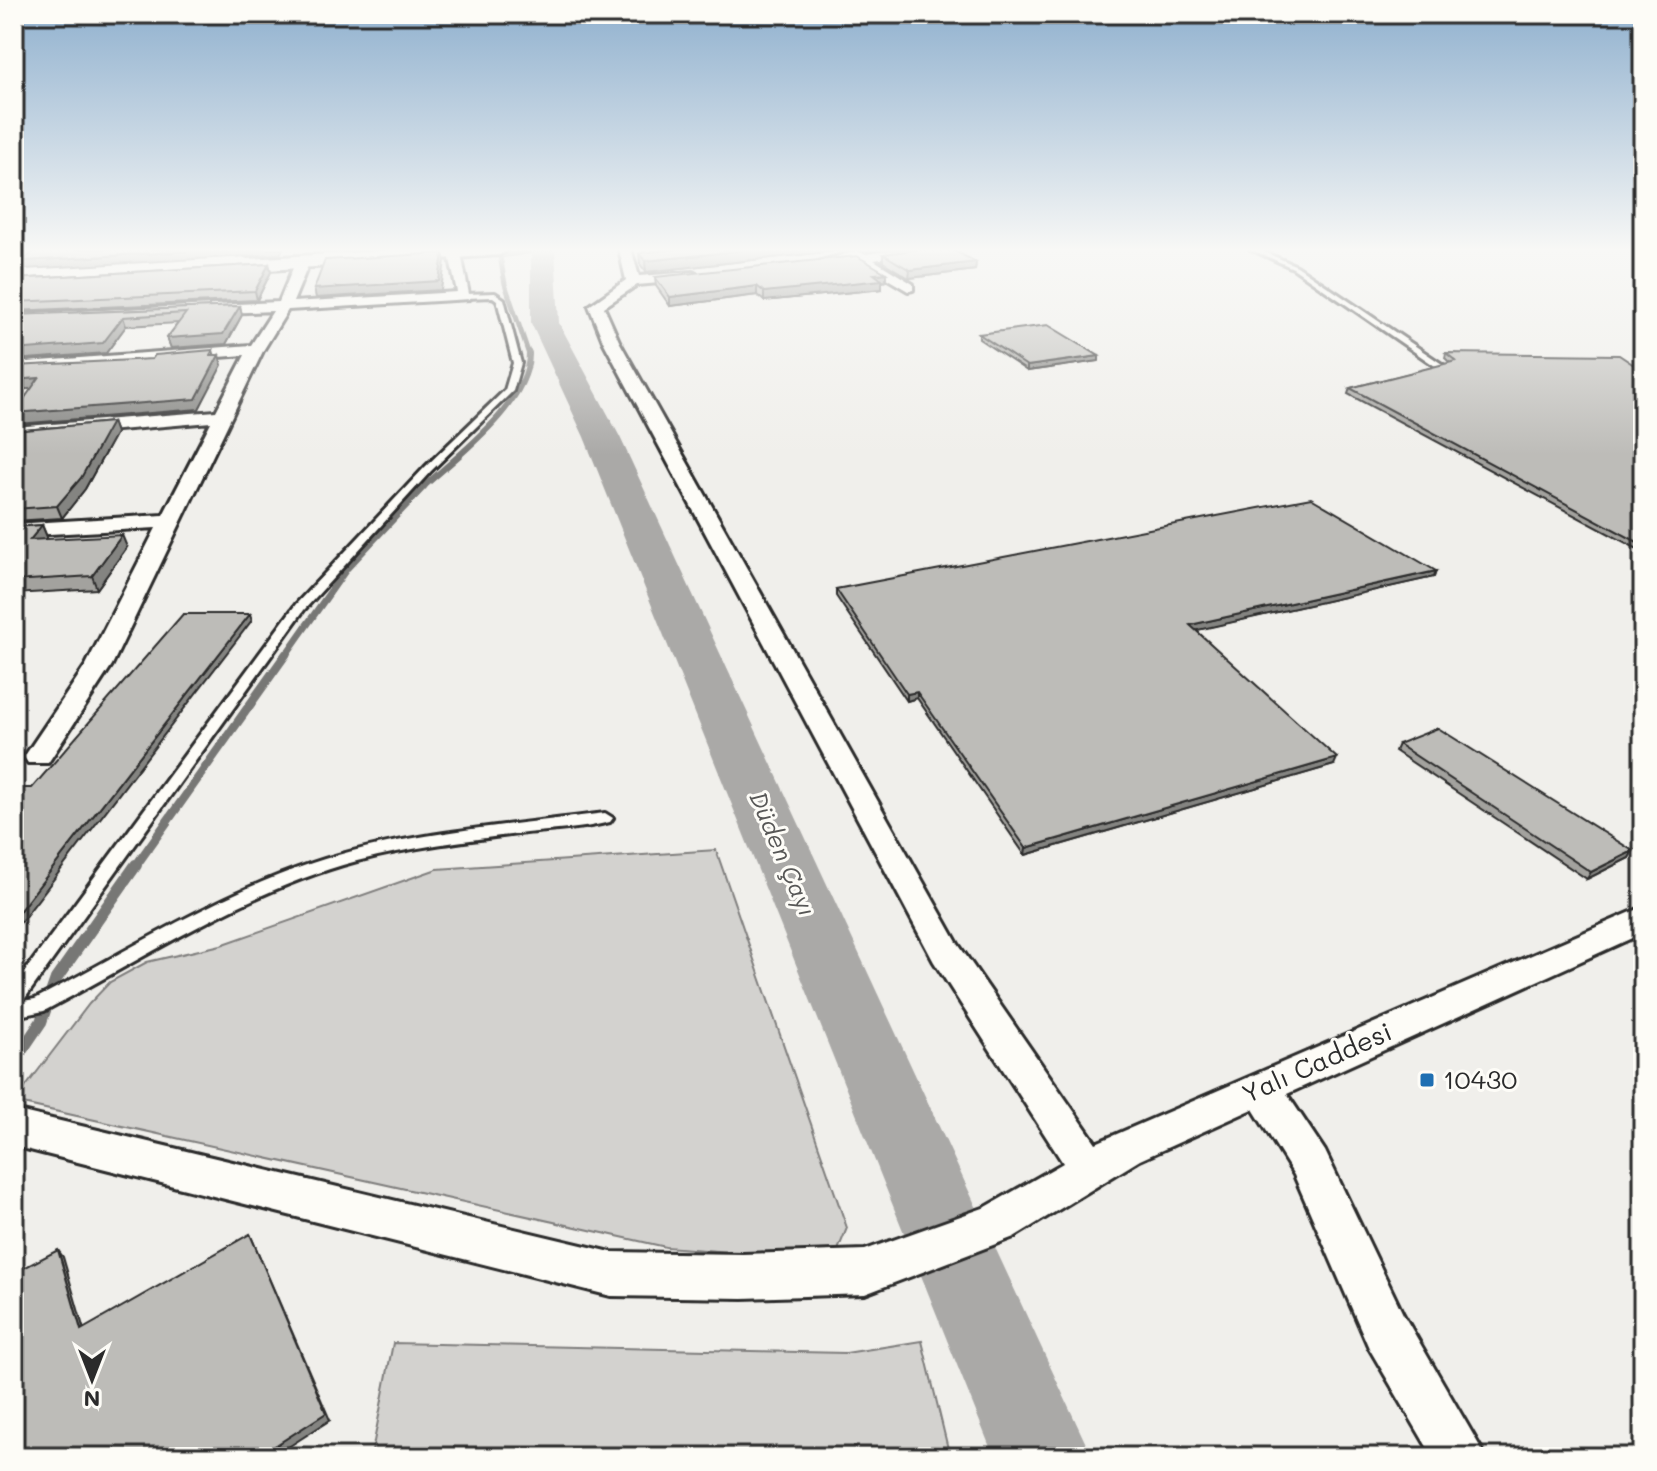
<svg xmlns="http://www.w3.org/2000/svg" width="1657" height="1471" viewBox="0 0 1657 1471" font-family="Mali,sans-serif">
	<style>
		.green { fill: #d3d2cf; stroke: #7f7e7d; stroke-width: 2 }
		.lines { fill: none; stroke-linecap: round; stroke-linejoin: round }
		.stream-far4 { stroke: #777775; stroke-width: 5 }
		.stream-far3 { stroke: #777775; stroke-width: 6 }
		.stream-far2 { stroke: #777775; stroke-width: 7 }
		.stream-far1 { stroke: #777775; stroke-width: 9 }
		.stream { stroke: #777775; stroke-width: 12 }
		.river { fill: #aaa9a7; fill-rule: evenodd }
		.service-casing { stroke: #2b2b2b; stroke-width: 6 }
		.minor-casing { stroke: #2b2b2b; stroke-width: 6 }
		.primary-casing { stroke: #2b2b2b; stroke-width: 6 }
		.service { fill: #fdfcf7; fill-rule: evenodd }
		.minor { fill: #fdfcf7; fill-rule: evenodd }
		.primary { fill: #fdfcf7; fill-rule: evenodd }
		.wall { fill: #a3a29e; stroke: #2b2b2b; stroke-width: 2 }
		.shaded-wall { fill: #848481; stroke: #2b2b2b; stroke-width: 2 }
		.building { fill: #bdbcb8; stroke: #2b2b2b; stroke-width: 2 }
		.poi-dot { fill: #1f6fb2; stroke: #fdfcf7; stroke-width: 3 }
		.labels { text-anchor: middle; stroke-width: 6; stroke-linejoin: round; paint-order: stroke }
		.water-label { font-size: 24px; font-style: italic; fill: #575756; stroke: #fdfcf7 }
		.near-street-label { font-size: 26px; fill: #2b2b2b; stroke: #fdfcf7 }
		.near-poi-label { font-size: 26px; fill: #2b2b2b; stroke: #fdfcf7; text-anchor: start }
	</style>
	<rect width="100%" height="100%" fill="#f0efeb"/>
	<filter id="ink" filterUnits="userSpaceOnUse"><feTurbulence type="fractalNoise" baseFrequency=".0125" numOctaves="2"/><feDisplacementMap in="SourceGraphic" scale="16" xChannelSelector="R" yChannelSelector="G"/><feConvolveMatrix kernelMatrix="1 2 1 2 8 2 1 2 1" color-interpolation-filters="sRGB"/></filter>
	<g filter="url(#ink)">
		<path class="green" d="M716,850L847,1228L834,1260L666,1247L14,1102L89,1004L110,982L147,962L221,945L437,869Z
			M922,1341L950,1457H371L393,1343L846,1353Z"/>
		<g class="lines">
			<path class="stream-far4" d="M529,355L505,284L500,256L543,250"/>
			<path class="stream-far3" d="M422,488C457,456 530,403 529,353"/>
			<path class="stream-far2" d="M285,656L347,568L424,486"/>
			<path class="stream-far1" d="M135,867L286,654"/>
			<path class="stream" d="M14,1062L41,1022L56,979L136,865"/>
			<path class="river" d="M531,249H555L559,323L620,437L1092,1457H994L584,437L531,323Z"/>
			<g class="service-casing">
				<path id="service" d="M1250,249H1257L1297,266L1445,366L1438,368L1293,268Z
					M495,293L504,299L521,363L513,391L431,471L304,610L23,1001L35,999C126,952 214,896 312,863C406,832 507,826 605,813L613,818L610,822C583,829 554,830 526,833C469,840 412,847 357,861C245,891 147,957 44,1011L14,1017V986L296,604L425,467L505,390L513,363L497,300L493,297L465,298L461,296L465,294Z"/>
			</g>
			<g class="minor-casing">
				<path id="minor" d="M34,249H47L14,274V264Z
					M619,249H631L639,276L693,272L700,276L693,280L637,285L604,307L619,341L958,944L1096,1143L1643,907V933L1287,1094L1325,1151L1403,1314L1486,1457H1433L1369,1348L1294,1175L1253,1109L1140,1160L1014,1237L865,1294L743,1298L611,1296L14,1146V1110L611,1252L743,1254L865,1250L986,1207L1063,1163L934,962L603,341L589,306L626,280Z
					M910,249H946L874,260L913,284V290L908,291L859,262L825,266L818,262L857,251L864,254Z
					M455,250L461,254L470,299L288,310L264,349L112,665L48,763H28L24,757L86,665L156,528L14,536V524L163,515L211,422L14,439V427L216,411L245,355L14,373V363L251,345L273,311L14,322V314L279,302L295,263L302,259L309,263L293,302L457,292L449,254Z"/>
			</g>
			<g class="primary-casing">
				<path id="primary" d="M412,249H509L499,255L208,274L198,268L14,278V266L237,254L247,259Z"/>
			</g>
			<use href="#service" class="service"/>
			<use href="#minor" class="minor"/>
			<use href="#primary" class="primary"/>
		</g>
		<path class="wall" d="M335,249H380L336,250Z
			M660,249H852L646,272L640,264L639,253L663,251Z
			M883,254L976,262L975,270L909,278L883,262Z
			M269,264L271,272L257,300L14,311V279Z
			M655,277L886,281L882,282V289L764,301L757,295L670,306L656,286Z
			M240,306L242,315L226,344L171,348L167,338L178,323L126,326L106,353L14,315Z
			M979,334L1099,361L1027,371L979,339Z
			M1446,353L1643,371V552L1348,394L1350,388L1450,363L1445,358Z
			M112,422L116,433L85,489L62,518L14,521V431Z
			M42,525L47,537L46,540L127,547L97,589L14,594V527Z
			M1436,571L1434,577L1196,630L1334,765L1025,855L917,698L907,701L836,596V589Z
			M1398,744L1633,851L1629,858L1587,879L1395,751Z"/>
		<path class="shaded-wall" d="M17,249H31L14,262V251Z
			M225,249H283L280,254L25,269L22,261Z
			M756,249H852L646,272L645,261Z
			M443,253L445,261L441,290L316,298L314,289Z
			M976,262L975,270L909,278L910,270Z
			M269,264L271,272L257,300L255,291Z
			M886,273V281L882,282V289L764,301V292Z
			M757,286V295L670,306V297Z
			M240,306L242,315L226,344L171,348L167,338Z
			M123,317L126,326L106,353L14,360V350Z
			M213,350L216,360L219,355L222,365L199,409L18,424L14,414V413L210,355Z
			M1099,356V361L1027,371V366Z
			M39,378L43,388L14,390V380Z
			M112,422L116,433L85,489L62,518L57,506Z
			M42,525L47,537L35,553L30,540Z
			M122,535L127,547L97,589L92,576Z
			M1436,571L1434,577L1189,632L1190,625Z
			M250,614L252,620L14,931V918Z
			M917,692V698L907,701V694Z
			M1337,758L1334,765L1025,855L1026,848Z
			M1633,851L1629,858L1587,879L1591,872Z
			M250,1234L330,1420L279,1453L281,1457H279L275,1446Z
			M58,1250L63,1257L86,1337L81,1330Z"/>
		<path class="building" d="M37,249H225L22,261Z
			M676,249H756L645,261L639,253L678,249Z
			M921,249H951L976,262L910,270L883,254Z
			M443,253L439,281L314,289L325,260Z
			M857,256L886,273L874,274L882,280L764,292L757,286L670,297L655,277Z
			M269,264L255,291L14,302V279Z
			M240,306L223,334L167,338L186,313L123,317L103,343L14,350V315Z
			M1048,325L1099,356L1027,366L979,334Z
			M213,350L210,355H219L196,399L14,413L39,378L14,380V366L152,359L155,355Z
			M1446,353L1619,355L1643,371V488L1639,489L1643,491V545L1350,388L1456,361Z
			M112,422L81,478L57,506L14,509V431Z
			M1311,498L1436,571L1190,625L1337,758L1026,848L917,692L907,694L836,589Z
			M42,525L30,540L122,535L92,576L14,581V527Z
			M183,614H250L14,918V788H32Z
			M1438,728L1633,851L1591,872L1398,744Z
			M250,1234L326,1413L275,1446L279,1457H14V1273L58,1250L81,1330Z"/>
	</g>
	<linearGradient id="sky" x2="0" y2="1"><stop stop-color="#8fb0ce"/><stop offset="0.55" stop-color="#f8f8f6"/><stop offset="1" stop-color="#f8f8f6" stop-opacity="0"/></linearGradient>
	<rect width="1657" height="455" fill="url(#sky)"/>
	<rect class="poi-dot" x="1419" y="1072" width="16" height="16" rx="4"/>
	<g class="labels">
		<g class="water-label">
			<text transform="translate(782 854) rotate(67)" y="8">Düden Çayı</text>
		</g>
		<g class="near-street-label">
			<text transform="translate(1317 1063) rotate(-24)" y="9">Yalı Caddesi</text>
		</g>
		<g class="near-poi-label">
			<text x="1443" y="1089">10430</text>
		</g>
	</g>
	<rect width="1657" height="1471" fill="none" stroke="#fdfcf7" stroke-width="48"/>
	<rect x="24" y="24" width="1609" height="1423" fill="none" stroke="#2b2b2b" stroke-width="3" filter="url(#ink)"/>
	<g transform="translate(92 1379) rotate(180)" stroke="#fdfcf7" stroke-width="6" paint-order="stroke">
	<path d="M0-6L14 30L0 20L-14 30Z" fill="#2b2b2b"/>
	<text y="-12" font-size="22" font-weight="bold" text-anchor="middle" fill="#2b2b2b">N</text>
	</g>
</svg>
